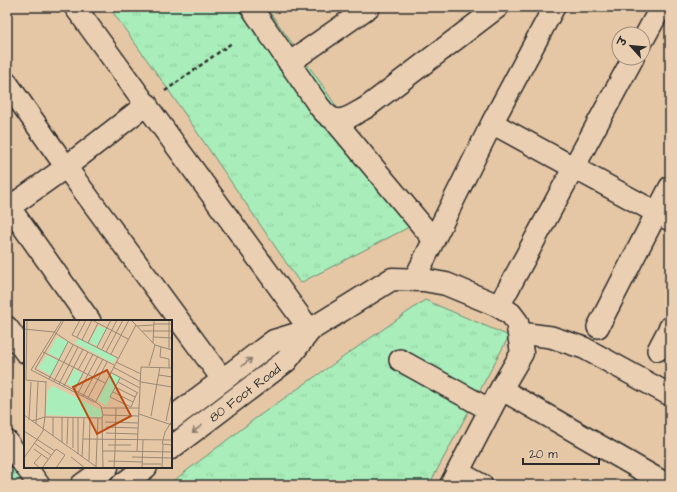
<svg xmlns="http://www.w3.org/2000/svg" width="677" height="492" viewBox="0 0 677 492" font-family="'Architects Daughter','Playpen Sans Deva',sans-serif">
	<style>
		.park { fill: url(#park-tufts); stroke: #6a8c72 }
		.lines { fill: none; stroke-linecap: round; stroke-linejoin: round }
		.street-casing { stroke: #2b2b2b; stroke-width: 24 }
		.secondary-casing { stroke: #2b2b2b; stroke-width: 25 }
		.path { stroke: #2b2b2b; stroke-width: 2.5; stroke-dasharray: 4 3; stroke-linecap: butt }
		.street { stroke: #ebcfb2; stroke-width: 21 }
		.secondary { stroke: #ebcfb2; stroke-width: 22 }
		.oneway { stroke: #8b7d6e }
		.labels { text-anchor: middle; stroke-width: 3.5; stroke-linejoin: round; paint-order: stroke }
		.street-label { font-size: 13px; fill: #2b2b2b; stroke: #ebcfb2 }
		.inset-road { fill: none; stroke: #9b8975; stroke-width: 1 }
		.view { fill: #b94e14; fill-opacity: 0.15; stroke: #b94e14; stroke-width: 2 }
		.inset-edge { fill: none; stroke: #2b2b2b; stroke-width: 2 }
	</style>
	<defs>
		<pattern id="park-tufts" width="24" height="20" patternUnits="userSpaceOnUse"><rect width="24" height="20" fill="#a9eeba"/><path d="M3 7l-1-3M5 7V3M7 7l1-3M15 17l-1-3M17 17v-4M19 17l1-3" fill="none" stroke="#92cca0"/></pattern>
	</defs>
	<rect width="100%" height="100%" fill="#e5c7a6"/>
	<filter id="ink" filterUnits="userSpaceOnUse"><feTurbulence type="fractalNoise" baseFrequency=".025" numOctaves="2"/><feDisplacementMap in="SourceGraphic" scale="8" xChannelSelector="R" yChannelSelector="G"/><feConvolveMatrix kernelMatrix="1 2 1 2 8 2 1 2 1" color-interpolation-filters="sRGB"/></filter>
	<g filter="url(#ink)">
		<path class="park" d="M109,7H266L320,82L415,224L300,283L165,85Z
			M425,300L509,336L429,485H168L256,418Z
			M7,429L35,469L11,485H7Z"/>
		<g class="lines">
			<g class="street-casing">
				<path id="street" d="M75,7L310,330
					M251,7L319,106C336,129 346,119 367,107L498,7
					M643,40L661,7
					M289,63L369,7
					M7,83L66,167L223,380
					M335,121L434,240
					M492,123L670,220
					M7,204L90,321
					M7,209L66,167L147,104
					M414,280L492,123L554,7
					M499,306L633,58
					M7,327L25,352
					M598,327L670,187
					M520,333L551,337L584,348L670,395
					M658,350L670,327
					M400,360L490,410
					M501,389L668,485
					M7,441L25,466
					M26,467L39,485
					M458,472L482,485"/>
			</g>
			<g class="secondary-casing">
				<g id="secondary">
					<path d="M171,419L274,341L310,330L392,279L424,280L446,284L499,306L511,314L517,322L522,353L501,389L451,485"/>
					<path id="s1" d="M171,448L286,361L310,330"/>
					<path d="M82,485L107,467"/>
					<path d="M122,485L146,467"/>
				</g>
			</g>
			<path class="path" d="M165,91L233,42"/>
			<use href="#street" class="street"/>
			<use href="#secondary" class="secondary"/>
		</g>
		<defs><path id="oneway-shaft" d="M-6 0H5M1.5-3L5.5 0L1.5 3" fill="none" stroke-width="1.6" stroke-linecap="round" stroke-linejoin="round"/></defs>
		<g class="oneway">
			<use href="#oneway-shaft" transform="translate(247 362) rotate(-38)"/>
			<use href="#oneway-shaft" transform="translate(197 429) rotate(143)"/>
		</g>
	</g>
	<g class="labels">
		<g class="street-label">
			<text dy="5" stroke="none"><textPath href="#s1" startOffset="92">80 Foot Road</textPath></text>
		</g>
	</g>
	<g transform="translate(24 320)">
		<rect width="148" height="148" fill="#e5c7a6"/>
		<path d="M74,6L83,9L74,26L65,22ZM33,17L45,22L36,39L24,33ZM55,18L92,37L89,43L51,23ZM23,35L35,41L28,56L14,48ZM50,49L59,54L52,68L43,64ZM88,54L97,58L82,86L74,80ZM29,66L77,90V97L22,95L23,71Z" fill="#a9eeba"/>
		<path class="inset-road" d="M3,0L2,60L22,62M38,0L7,50L70,82M56,0L48,15L94,38M68,0L104,19M107,0L131,25L148,30M130,4H148M113,6L130,5M0,9L30,12L48,24L90,45M118,11H148M53,17L62,0M130,17L148,18M58,20L68,0M64,23L74,3M129,23L130,0M73,27L87,0M137,27L136,37L145,39V48M78,29L93,0M145,29V0M19,32L81,63M82,32L99,0M87,34L105,0M92,42L117,54M125,46L131,25M89,47L117,62L148,67M54,50L64,32M86,52L116,68M135,55L148,57M96,58L86,77L107,87M25,59L44,22M30,61L49,25M94,62L114,73M35,64L54,27M40,66L59,29M91,67L111,77M50,71L69,34M89,72L109,82M54,73L74,36M59,76L79,39M64,78L83,42M71,83L112,5M107,87L113,73M78,88H115M92,88L91,131L148,132M115,94L148,105M0,95L74,148M79,95L115,96M127,96L136,47M78,97L79,148M5,100L7,62M8,101L21,97L22,61M142,101L148,72M148,101L141,112L138,124L148,125M81,102L114,103M12,104L14,62M82,107L114,108M0,111L31,131M82,113L114,114M29,116V97M59,119L148,120M38,122V97M10,123L27,135M43,124L44,97M84,125H107M49,128V98M10,129L24,139M79,131H91L90,148M113,131L117,47L148,48M54,134V98M47,137L61,148M58,137L60,98M108,137L148,138M0,138L19,111L21,97L77,98L79,96L77,86L69,80L11,49L40,0M65,141L66,98M84,141L119,142M119,144H137M72,146L74,98M16,148L10,143L17,135M18,148L32,129L41,135L32,148M118,148L119,120M138,148L139,125"/>
		<path class="view" d="M83,50L107,96L73,114L49,67Z"/>
		<rect width="148" height="148" class="inset-edge"/>
	</g>
	<rect width="677" height="492" fill="none" stroke="#ebcfb2" stroke-width="24"/>
	<rect x="12" y="12" width="653" height="468" fill="none" stroke="#2b2b2b" stroke-width="1.5" filter="url(#ink)"/>
	<g transform="translate(631 46) rotate(297)"><circle r="19" fill="#ebcfb2" stroke="#9e8d7c"/>
	<path d="M0-3L7 15L0 10L-7 15Z" fill="#2b2b2b"/>
	<text y="-6" font-size="11" font-weight="bold" text-anchor="middle" fill="#2b2b2b">उ</text>
	</g>
	<path d="M523 458v6h76v-6" fill="none" stroke="#2b2b2b" stroke-width="2"/>
	<text x="529" y="458" font-size="12" fill="#2b2b2b" stroke="#ebcfb2" stroke-width="3" paint-order="stroke">20 m</text>
</svg>
